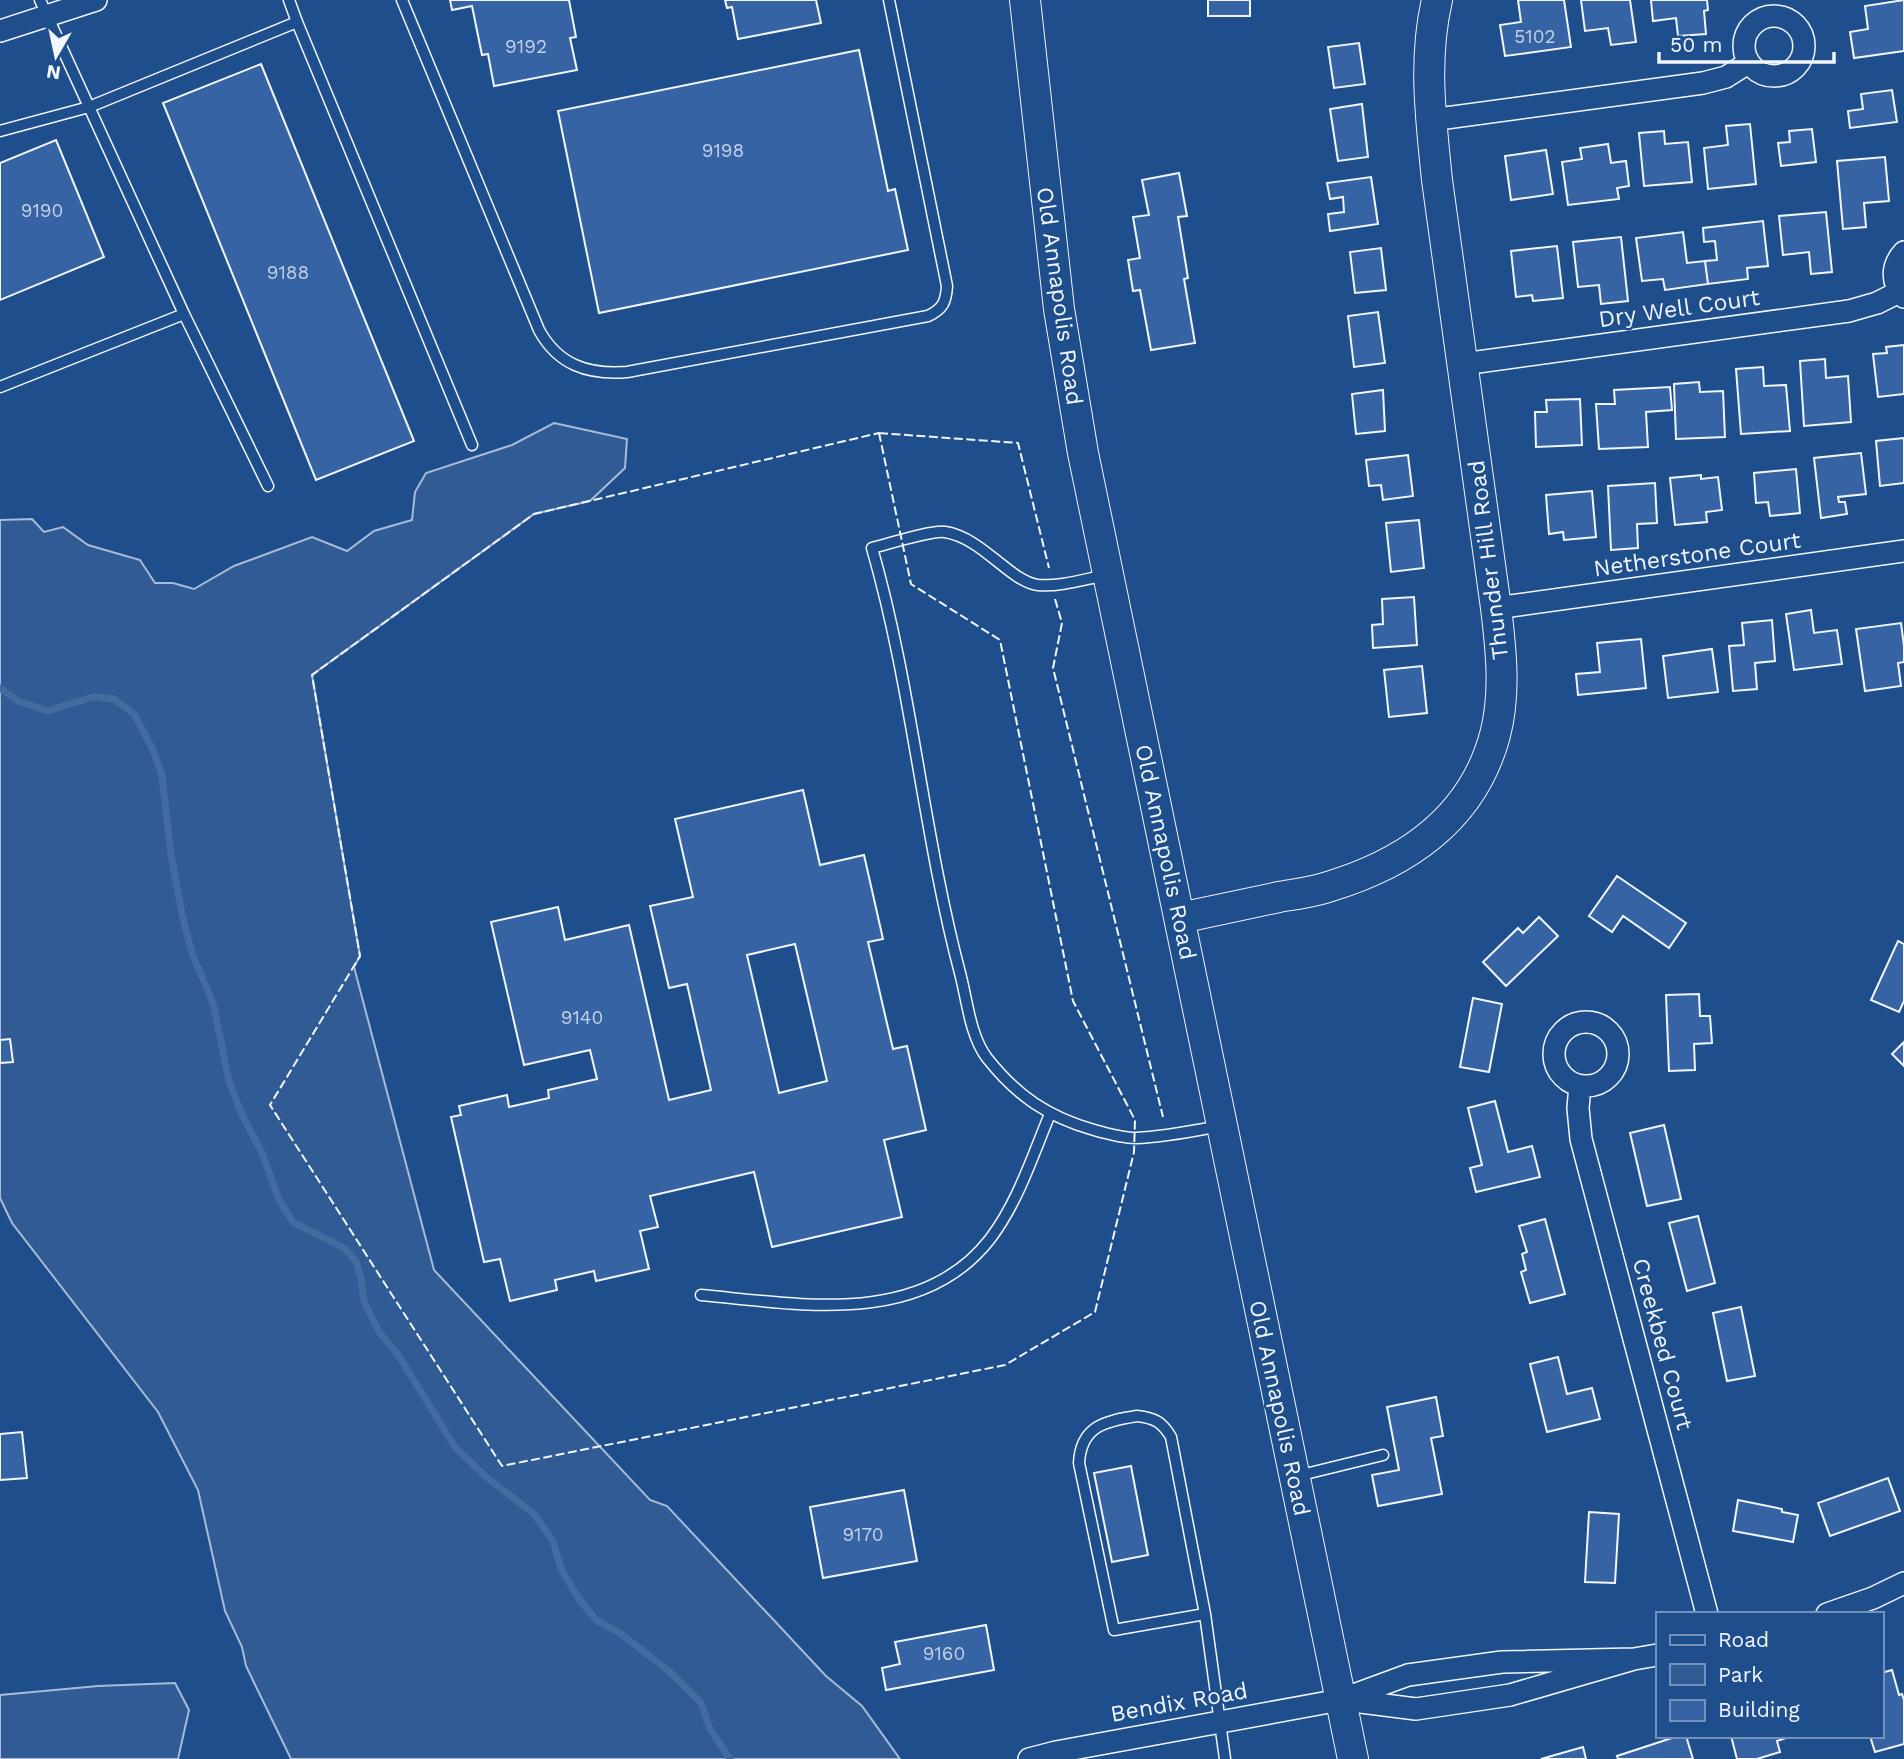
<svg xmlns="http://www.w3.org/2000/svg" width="1904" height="1759" viewBox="0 0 1904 1759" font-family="'Work Sans',sans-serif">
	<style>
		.green { fill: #305b95; stroke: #a8bbd7; stroke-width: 2 }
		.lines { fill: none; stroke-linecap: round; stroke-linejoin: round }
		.stream { stroke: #446ba0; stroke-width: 7 }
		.building { fill: #3563a3; stroke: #f2f6ff; stroke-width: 2; fill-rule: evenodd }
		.lane-casing { stroke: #f2f6ff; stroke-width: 13 }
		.street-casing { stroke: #f2f6ff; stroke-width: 24 }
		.secondary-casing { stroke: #f2f6ff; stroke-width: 32 }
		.lane { stroke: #1f4e8c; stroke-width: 10 }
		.street { stroke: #1f4e8c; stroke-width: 21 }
		.secondary { stroke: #1f4e8c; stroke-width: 30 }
		.fence { stroke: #f2f6ff; stroke-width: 2; stroke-dasharray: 9 3.5; stroke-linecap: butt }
		.labels { text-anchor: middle; stroke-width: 5; stroke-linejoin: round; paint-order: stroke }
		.number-label { font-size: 19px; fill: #c3d1e8 }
		.street-label { font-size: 23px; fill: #f2f6ff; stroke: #1f4e8c }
	</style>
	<rect width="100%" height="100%" fill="#1f4e8c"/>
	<path class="green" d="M554,423L627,439L625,468L590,501L534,514L312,675L360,956L354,967L434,1270L650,1500L667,1506L826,1676L862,1706L900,1759H291L246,1666L242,1647L225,1611L198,1490L158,1412L12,1223L0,1198V520L32,519L44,532L63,527L88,545L140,560L155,583H173L194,589L234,566L312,537L347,551L374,531L412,520L415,492L426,473L512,445Z
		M175,1683L189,1710L178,1759H0V1695L98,1686Z"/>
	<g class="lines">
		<path class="stream" d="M0,688L18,701L47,711L93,697L114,699L134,714L153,750L162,775L171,855L182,914L192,953L213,1003L229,1081L242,1115L262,1153L279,1200L293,1222L344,1248L356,1261L361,1278L364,1302L379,1332L397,1353L455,1447L486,1477L534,1514L553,1541L561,1569L579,1599L597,1621L620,1633L670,1672L701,1703L710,1729L730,1759"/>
	</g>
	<path class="building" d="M450,0H569L576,37L570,38L577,70L494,86L488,54L482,55L472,6L452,10Z
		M725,0H816L821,23L738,39L732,7L727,8Z
		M1208,0H1250V16H1208Z
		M1518,0H1564L1571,47L1505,56L1500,25L1521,22Z
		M1581,0H1630L1636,42L1611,45L1608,28L1585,31Z
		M1651,0H1707L1708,10L1704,11L1706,34L1678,36L1676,18L1653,21Z
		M1904,0V51L1854,58L1850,32L1868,29L1865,6Z
		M1359,43L1365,84L1334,88L1328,47Z
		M859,50L888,191L895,189L908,250L599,313L558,111Z
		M261,64L414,441L316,480L163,103Z
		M1892,90L1897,122L1850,128L1848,111L1863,109L1861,94Z
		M1362,104L1368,157L1338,161L1330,109Z
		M1750,124L1756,184L1708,189L1704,148L1728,145L1726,126Z
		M1812,129L1816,162L1781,166L1778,143L1790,142L1789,131Z
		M1664,131L1665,144L1688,142L1692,182L1644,186L1639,133Z
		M56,140L104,257L0,300V163Z
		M1608,144L1611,163L1626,161L1629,186L1617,188L1619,199L1568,205L1562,162L1582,159L1580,148Z
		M1546,150L1553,194L1511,200L1505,156Z
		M1885,157L1889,201L1864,203L1866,227L1843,229L1837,161Z
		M1179,173L1187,216L1178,217L1188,278L1184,279L1195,343L1151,350L1140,290L1133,291L1128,260L1140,258L1133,217L1149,215L1142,180Z
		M1371,177L1378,224L1330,231L1328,214L1344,212L1343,197L1330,199L1327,183Z
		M1826,212L1832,272L1811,274L1809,252L1783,255L1779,216Z
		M1763,221L1768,266L1747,268L1748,279L1708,284L1705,261L1717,260L1715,241L1704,242L1703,228Z
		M1683,232L1687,263L1705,261L1708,284L1665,290L1663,279L1642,281L1636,238Z
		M1621,237L1628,301L1601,304L1599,285L1578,287L1573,242Z
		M1557,246L1563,298L1533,301L1532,295L1516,297L1511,251Z
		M1381,248L1386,290L1355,293L1350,252Z
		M1378,312L1385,363L1354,367L1348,316Z
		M1904,345V394L1878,397L1873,354L1887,353L1886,347Z
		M1825,359L1826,378L1848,376L1851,422L1804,426L1800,361Z
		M1763,367L1764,386L1786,385L1790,431L1741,434L1736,369Z
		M1699,382L1700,392L1723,391L1725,437L1676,439L1674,384Z
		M1670,387L1672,410L1646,412L1648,447L1599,449L1596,404H1615L1614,390Z
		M1383,390L1385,431L1356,434L1352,394Z
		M1580,399L1582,445L1536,447L1535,412H1547L1546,400Z
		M1904,438V483L1880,486L1876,441Z
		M1861,453L1866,494L1838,497L1839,502H1845L1847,514L1821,518L1814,458Z
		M1408,455L1413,496L1383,500L1381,485L1369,486L1366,460Z
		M1796,469L1800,513L1770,516L1768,502L1756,503L1754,473Z
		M1701,475V479L1718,477L1722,510L1706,512L1707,522L1675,525L1670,478Z
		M1655,483L1657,523L1637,524L1638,548L1611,550L1608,486Z
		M1592,491L1596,537L1564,540L1563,532L1549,534L1546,495Z
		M1419,520L1424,568L1391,572L1386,523Z
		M1414,597L1417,645L1373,648L1372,625L1383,624L1382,599Z
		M1811,610L1814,633L1837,630L1842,664L1794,670L1786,614Z
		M1772,620L1775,661L1755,663L1757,689L1733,691L1729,646L1744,645L1742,623Z
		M1901,623L1904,646V662L1898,663L1901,686L1865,691L1856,629Z
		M1641,639L1646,688L1578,695L1576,674L1600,672L1597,643Z
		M1712,649L1718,692L1668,698L1663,656Z
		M1422,666L1427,713L1389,717L1384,670Z
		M803,790L820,865L864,855L883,939L868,942L893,1049L907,1046L926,1130L884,1140L902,1217L772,1247L754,1172L650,1196L658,1227L640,1231L649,1269L596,1281L594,1271L555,1280L557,1290L510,1301L500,1259L484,1262L451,1117L461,1115L459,1106L507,1095L509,1107L549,1098L548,1090L597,1079L590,1050L524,1065L491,922L558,907L565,940L629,925L669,1100L711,1090L687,984L669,988L650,906L693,897L675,819ZM795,944L827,1081L779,1093L747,955Z
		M1617,876L1686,923L1669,948L1623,916L1612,932L1589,916Z
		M1539,917L1558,936L1506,986L1483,962L1518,928L1523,933Z
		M1898,941L1904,944V1001L1899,1012L1871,1000Z
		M1699,994L1700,1016H1710L1712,1043L1694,1044L1695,1070L1669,1071L1666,995Z
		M1473,998L1502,1004L1489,1072L1460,1067Z
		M10,1039L13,1062L0,1063V1040Z
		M1904,1042V1066L1892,1054Z
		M1495,1101L1508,1152L1532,1146L1540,1177L1476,1192L1470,1168L1482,1165L1468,1108Z
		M1664,1125L1681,1199L1647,1206L1630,1133Z
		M1698,1216L1715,1283L1687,1291L1669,1223Z
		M1545,1219L1565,1294L1530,1303L1521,1272L1526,1270L1522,1254L1527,1252L1519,1226Z
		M1741,1307L1755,1376L1727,1381L1713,1313Z
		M1558,1357L1567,1394L1592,1388L1600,1419L1547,1432L1530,1364Z
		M1436,1397L1443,1436L1431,1438L1442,1494L1378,1506L1372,1475L1399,1470L1387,1407Z
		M22,1432L27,1478L0,1480V1434Z
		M1131,1466L1148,1555L1112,1562L1094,1473Z
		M1888,1478L1900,1511L1830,1536L1818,1503Z
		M904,1490L917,1561L823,1578L810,1507Z
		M1738,1500L1782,1509V1512L1798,1515L1793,1542L1733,1531Z
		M1589,1512L1619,1514L1615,1583L1585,1582Z
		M986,1625L994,1670L886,1690L882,1668L900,1664L895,1642Z
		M1892,1670L1899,1695L1902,1694L1904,1700V1744L1875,1752L1870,1736H1881V1673Z
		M1678,1736H1686L1693,1759H1618L1617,1756Z
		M1731,1736H1789V1737L1777,1741L1780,1752L1757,1759H1737Z
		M1583,1747L1586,1759H1541Z"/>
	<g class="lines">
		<g class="lane-casing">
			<path id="lane" d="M40,0L184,314L268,486
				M289,0L297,22
				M402,0L539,330C558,365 588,375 627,372L928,316C943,309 946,302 947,286L889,0
				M0,131L89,107L297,22L472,445
				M0,387L184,314
				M1107,575C1085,579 1060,587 1038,585C1009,581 983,538 945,532C932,530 888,544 872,548C912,687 923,833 960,973C967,999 970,1036 987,1058C1017,1096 1048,1117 1094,1130C1108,1134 1122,1138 1136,1138C1164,1137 1193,1131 1220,1126
				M701,1295C798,1304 921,1328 990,1239C1018,1202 1032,1157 1050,1114
				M1137,1416C1155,1418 1162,1422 1171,1437L1205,1614L1114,1630L1079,1463C1081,1426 1105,1421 1137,1416Z
				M1297,1476L1383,1455
				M1205,1614L1225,1759"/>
		</g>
		<g class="street-casing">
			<path id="street" d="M1744 46a30 30 0 1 1 60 0a30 30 0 1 1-60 0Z
				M0,31L96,0
				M1431,120L1703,83L1726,77L1748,63
				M1904,252C1891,266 1891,283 1904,297
				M1463,364L1849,311L1877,303L1899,292
				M1496,608L1904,551
				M1554 1054a32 32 0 1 1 64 0a32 32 0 1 1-64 0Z
				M1580,1086L1578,1108L1581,1139L1707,1614
				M1827,1614L1873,1598L1904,1583
				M1345,1700L1416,1709L1510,1695L1634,1659L1657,1655
				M1029,1759L1056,1752L1340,1700L1408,1675L1502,1662L1634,1659"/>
		</g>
		<g class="secondary-casing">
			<path id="secondary" d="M1025,0L1059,309L1083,453L1353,1759
				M1180,918C1213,911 1246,904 1279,897C1296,894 1315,892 1331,886C1409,862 1473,817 1495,735C1506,694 1501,649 1496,608L1437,180C1431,120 1423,60 1437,0"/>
		</g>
		<use href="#lane" class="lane"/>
		<use href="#street" class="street"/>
		<use href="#secondary" class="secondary"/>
		<path class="fence" d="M879,433L911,584L1000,640L1073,1001L1135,1120L1134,1152L1095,1312L1005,1365L502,1466L270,1105L360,956L312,675L534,514Z
			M879,433L1018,443L1049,568
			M1055,599L1062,623L1053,668L1163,1117"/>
	</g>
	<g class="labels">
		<g class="number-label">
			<text x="1535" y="43">5102</text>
			<text x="526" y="53">9192</text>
			<text x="723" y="157">9198</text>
			<text x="42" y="217">9190</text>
			<text x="288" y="279">9188</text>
			<text x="582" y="1024">9140</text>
			<text x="863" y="1541">9170</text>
			<text x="944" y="1660">9160</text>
		</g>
		<g class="street-label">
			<text transform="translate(1060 296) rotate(82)" y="8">Old Annapolis Road</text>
			<text transform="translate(1679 308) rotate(-8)" y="8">Dry Well Court</text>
			<text transform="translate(1697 554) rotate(-8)" y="8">Netherstone Court</text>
			<text transform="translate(1488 560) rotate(-97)" y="8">Thunder Hill Road</text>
			<text transform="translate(1166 852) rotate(78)" y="8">Old Annapolis Road</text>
			<text transform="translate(1663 1344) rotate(75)" y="8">Creekbed Court</text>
			<text transform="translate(1280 1408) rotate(78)" y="8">Old Annapolis Road</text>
			<text transform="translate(1179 1702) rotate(-10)" y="8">Bendix Road</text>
		</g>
	</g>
	<rect x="1656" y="1612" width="228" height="126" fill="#1f4e8c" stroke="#7391ba" stroke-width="2"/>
	<rect x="1670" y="1635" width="35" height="10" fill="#1f4e8c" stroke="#7391ba" stroke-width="2"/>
	<text x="1718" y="1647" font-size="21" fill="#f2f6ff">Road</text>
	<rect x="1670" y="1664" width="35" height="21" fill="#305b95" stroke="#7391ba" stroke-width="2"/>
	<text x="1718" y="1682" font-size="21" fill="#f2f6ff">Park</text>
	<rect x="1670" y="1700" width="35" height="21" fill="#3563a3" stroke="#7391ba" stroke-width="2"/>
	<text x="1718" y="1717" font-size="21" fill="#f2f6ff">Building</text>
	<g transform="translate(56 56) rotate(189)" stroke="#1f4e8c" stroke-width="5" paint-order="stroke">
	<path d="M0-5L12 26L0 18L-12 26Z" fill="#f2f6ff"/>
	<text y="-10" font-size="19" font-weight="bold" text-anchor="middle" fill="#f2f6ff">N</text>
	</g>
	<path d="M1659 52v10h175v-10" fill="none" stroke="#f2f6ff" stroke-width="3.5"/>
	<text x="1670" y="52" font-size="21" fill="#f2f6ff" stroke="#1f4e8c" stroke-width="5" paint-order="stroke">50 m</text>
</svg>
